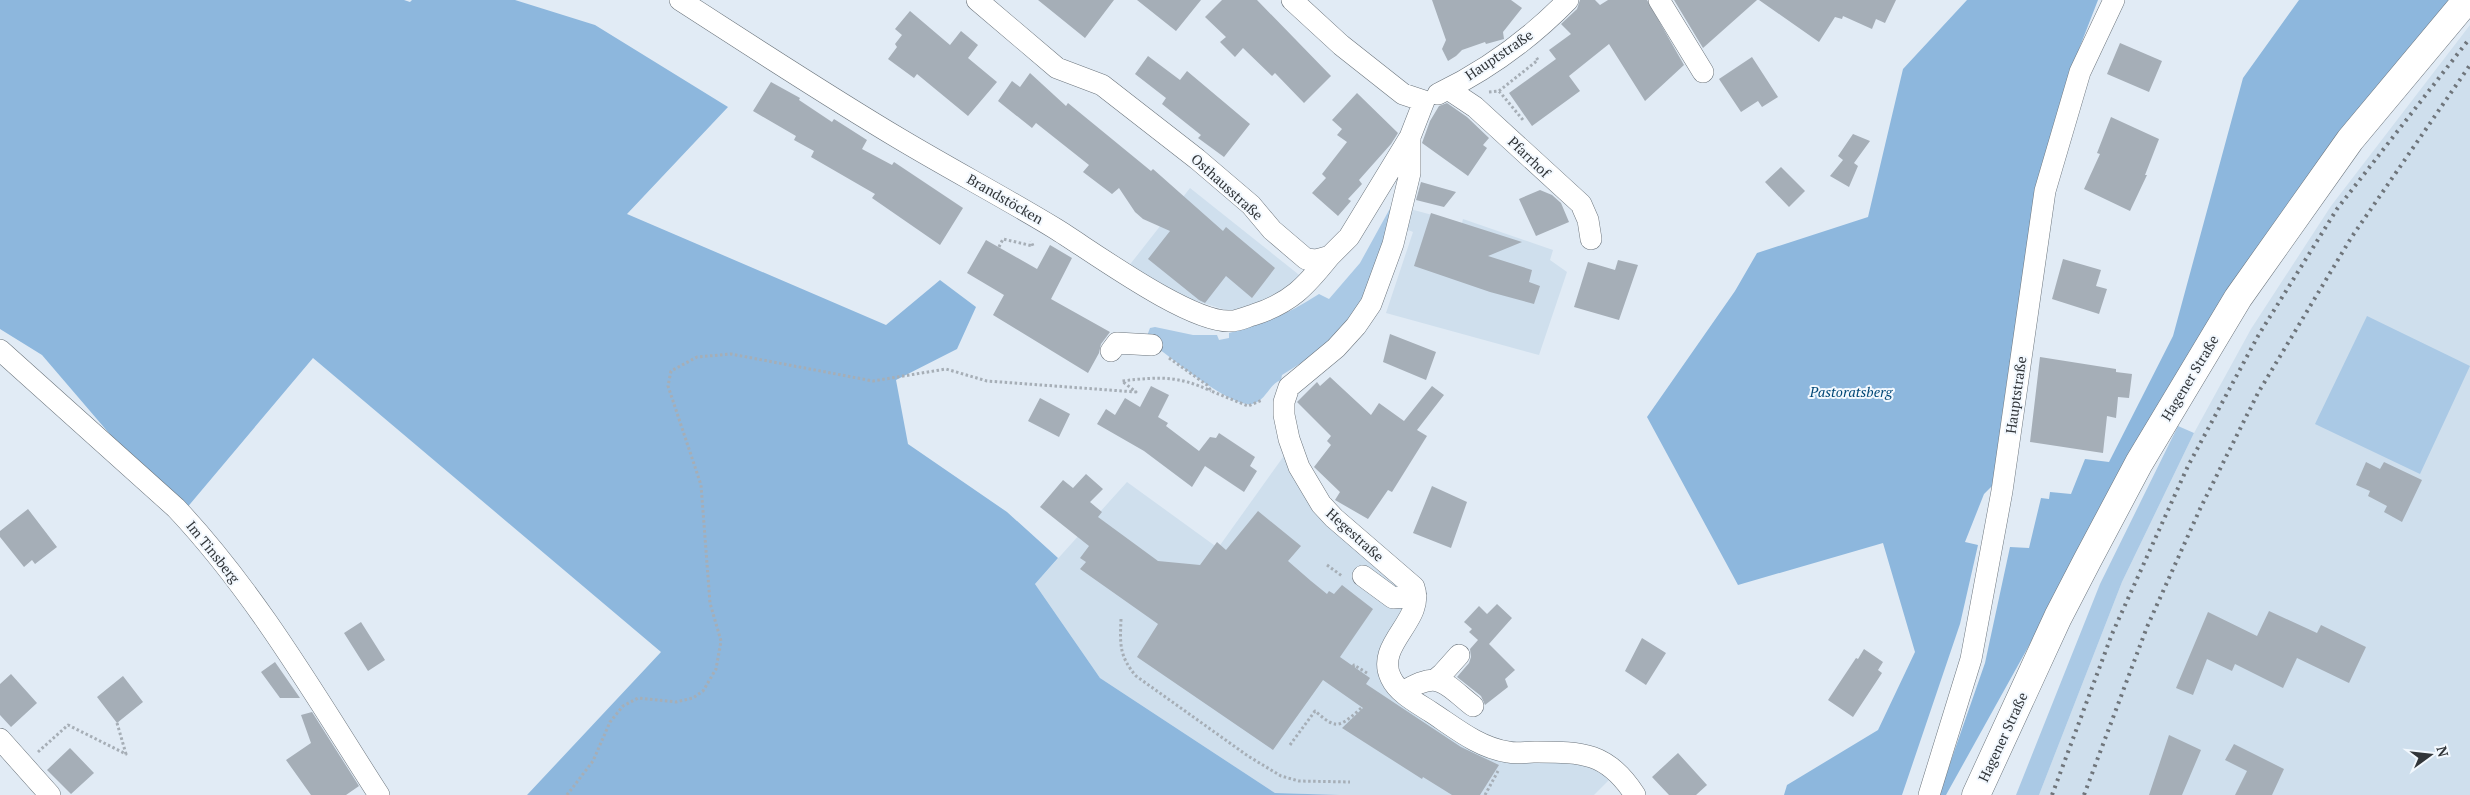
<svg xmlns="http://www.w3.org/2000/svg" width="2470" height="795" viewBox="0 0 2470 795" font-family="'PT Serif',serif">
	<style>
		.built { fill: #cfdfed }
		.green { fill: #aac9e5 }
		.forest { fill: #8db7dd }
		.building { fill: #a5aeb7 }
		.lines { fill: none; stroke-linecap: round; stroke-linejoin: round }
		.minor-casing { stroke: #6c757d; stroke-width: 22 }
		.major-casing { stroke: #6c757d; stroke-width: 29 }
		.path { stroke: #a6aeb6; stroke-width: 3; stroke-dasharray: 2.5 2.5; stroke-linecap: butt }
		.minor { stroke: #fff; stroke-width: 21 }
		.major { stroke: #fff; stroke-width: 28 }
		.rail { stroke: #6f757b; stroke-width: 4; stroke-dasharray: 2.5 5; stroke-linecap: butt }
		.labels { text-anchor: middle; stroke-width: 4; stroke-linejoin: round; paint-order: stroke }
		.street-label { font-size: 14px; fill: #313539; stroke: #f2f8fe }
		.park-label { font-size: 14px; font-style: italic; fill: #004776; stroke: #f2f8fe }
	</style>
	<rect width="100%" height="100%" fill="#e1ebf5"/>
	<path class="built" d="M2470,25V795H2039L2122,582L2194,433L2251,329L2331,206Z
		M1190,188L1303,278L1291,291L1245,310H1226L1187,298L1128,267Z
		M1410,209L1462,223L1463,219L1553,250L1550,260L1567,272L1539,355L1386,313L1413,232L1406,229Z
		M1286,453L1413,594L1380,666L1474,746L1559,750L1611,778L1594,795H1340L1275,793L1100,678L1035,584L1127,482L1218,548Z"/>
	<path class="green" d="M1393,203L1395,213L1354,321L1309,358L1282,375L1281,380C1269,384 1266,401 1252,404C1232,408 1171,358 1154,345L1147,336L1150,328L1155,327L1193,335H1217L1219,340L1229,338V333C1262,325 1290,313 1319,294L1329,299L1360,263Z
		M2367,316L2470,366L2420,474L2315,424Z
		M2178,426L2194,433L2122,582L2039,795H2016L2100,584Z"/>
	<path class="forest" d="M0,0H404L410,2L412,0H515L595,25L728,107L627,214L886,325L940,280L976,307L957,349L896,380L908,444L1007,512L1058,558L1035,584L1100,678L1275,793L1340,795H527L661,652L313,358L180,516L42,355L0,329Z
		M1967,0H2098L2079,49L2038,187L2007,381L1993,485L1984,494L1965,542L1978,545L1960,624L1902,795H1784L1787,785L1878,730L1915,652L1883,543L1738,585L1647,417L1735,291L1757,253L1868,217L1903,69Z
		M2299,0H2457L2345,132L2056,597L1946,795H1939L1985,663L2010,547L2029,548L2041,498L2049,499L2050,492L2071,494L2085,459L2109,462L2173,336L2243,78Z"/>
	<path class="building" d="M1038,0H1114L1085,38Z
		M1137,0H1201L1176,31Z
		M1222,0H1257L1331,76L1304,103L1275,73L1272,76L1243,48L1235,57L1220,42L1226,37L1205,17Z
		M1432,0H1511L1522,8L1503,32L1504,39L1486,44L1485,42L1462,50L1456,56L1448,61L1442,49L1446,40Z
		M1580,0H1595L1600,5L1608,0H1647L1684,65L1645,101L1609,44L1569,76L1580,91L1532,126L1509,93L1556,59L1549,50L1571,34L1561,24L1577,9Z
		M1674,0H1757L1703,48Z
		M1759,0H1896L1885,23L1876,19L1872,29L1843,16L1842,19L1835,17L1819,42Z
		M910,11L950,45L961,31L978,45L968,58L997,82L968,116L917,74L914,78L888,59L897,47L895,44L902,35L895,29Z
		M2120,43L2162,61L2149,92L2107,74Z
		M1148,56L1180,80L1187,71L1250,124L1224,157L1198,138L1201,135L1162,104L1166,98L1135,74Z
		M1752,57L1778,97L1762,107L1758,101L1741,112L1719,79Z
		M1030,73L1066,106L1068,103L1151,171L1153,169L1223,231L1226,227L1275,268L1252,298L1226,276L1205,303L1199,300L1148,259L1170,231L1143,219L1135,212L1119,188L1112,194L1083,172L1089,165L1036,123L1032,128L998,101L1012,81L1020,87Z
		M771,82L800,98L799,100L832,122L834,119L867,140L862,149L892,165L894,162L963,208L940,245L872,198L875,194L811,157L814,151L794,140L796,136L753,111Z
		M1357,93L1398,133L1391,144L1359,180L1362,184L1348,199L1351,201L1338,216L1312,193L1326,178L1322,174L1347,142L1337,135L1342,129L1332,120Z
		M1447,103L1467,117L1489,138L1483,145L1487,148L1468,176L1422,143L1430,121L1439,106Z
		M2111,117L2159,139L2145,175H2147L2130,211L2084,189L2100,154L2097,153Z
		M1853,134L1870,141L1854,163L1858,166L1849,187L1830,176L1843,160L1838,156Z
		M1781,167L1805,191L1789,207L1765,182Z
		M1421,182L1456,192L1444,207L1416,200Z
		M1540,190L1552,195L1561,203L1569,222L1536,236L1519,199Z
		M1431,213L1522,242L1488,256L1532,270L1529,282L1540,286L1534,304L1490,292L1414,266Z
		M986,240L1037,269L1050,245L1072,258L1051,299L1110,332L1101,344L1099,353L1088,373L993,315L1004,295L967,273Z
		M2063,259L2101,270L2096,286L2107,289L2099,314L2052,299Z
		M1618,260L1638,265L1619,320L1574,307L1588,262L1615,270Z
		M1390,334L1436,352L1426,380L1383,362Z
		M2040,357L2116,369V372L2132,374L2129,398L2118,397L2116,418L2107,416L2103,453L2030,442Z
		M1330,377L1371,415L1379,403L1404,421L1432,386L1444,395L1417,430L1427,436L1392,492L1388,490L1368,519L1335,500L1340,492L1314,467L1331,445L1327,441L1331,436L1297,402L1317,382L1320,386Z
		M1151,386L1169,395L1158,417L1168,423L1166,426L1199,451L1210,437L1216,438L1219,433L1255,457L1250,466L1257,471L1244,492L1205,466L1192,487L1144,451L1097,424L1106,409L1115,415L1125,398L1140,407Z
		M1040,398L1070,414L1059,437L1028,421Z
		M2366,462L2380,469L2384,462L2422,480L2402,522L2384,512L2387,506L2368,496L2370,491L2356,485Z
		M1086,474L1103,489L1090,502L1102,512L1098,517L1158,561L1200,565L1217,542L1226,550L1258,511L1301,546L1288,561L1311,581L1327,594L1329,591L1334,594L1342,585L1373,609L1340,657L1370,678L1366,684L1461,747L1499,765L1480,795H1452L1423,777L1422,779L1342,728L1363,708L1323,680L1273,750L1137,657L1158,624L1080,569L1086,562L1080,558L1089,546L1040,507L1063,480L1073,488Z
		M1432,486L1467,502L1451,548L1413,533Z
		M28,509L57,547L35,564L32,560L24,567L0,537V531Z
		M1497,604L1512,618L1489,644L1515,670L1505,679L1508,687L1485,705L1481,696L1457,677L1469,663L1471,657L1470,649L1478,640L1469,632L1472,629L1464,622L1479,606L1487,614Z
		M2269,611L2317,633L2321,625L2366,647L2349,683L2297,658L2283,688L2235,664L2232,671L2207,659L2193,695L2176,688L2208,612L2257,636Z
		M361,622L385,660L368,671L344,633Z
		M1642,638L1666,653L1646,685L1625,671Z
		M1864,649L1883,662L1878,670L1882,673L1853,717L1828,700L1856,658L1858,659Z
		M275,662L300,698H280L261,672Z
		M11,674L37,703L11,727L0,715V684Z
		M123,676L143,702L117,723L97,697Z
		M312,712L359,786L346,795H311L286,760L311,743L301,715Z
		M2169,735L2201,750L2182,795H2149Z
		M2234,744L2284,769L2272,795H2235L2247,771L2225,760Z
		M70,748L94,773L71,794L47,770Z
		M1678,753L1707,785L1696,795H1669L1652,777Z"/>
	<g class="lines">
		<g class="minor-casing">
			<path id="minor" d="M680,0C753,47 826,95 900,139C952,170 1005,198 1056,229C1093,252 1191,324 1231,321C1238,321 1246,317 1253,315C1291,303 1306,286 1330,256
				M977,0L1057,68L1102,85L1197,159L1251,205L1272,230L1306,259L1316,260L1330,256L1349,237L1410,137L1424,101
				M1292,0L1341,45L1403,94L1424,101
				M1659,0L1703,72
				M1448,89L1475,107L1581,204L1588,220L1591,239
				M1438,94C1485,71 1531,38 1568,0
				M1410,137V173L1393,244L1371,304L1356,326L1336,348L1289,387L1284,402V415L1289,439L1299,467L1321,504L1334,518L1414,587C1426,620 1374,644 1391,678C1398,693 1417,703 1431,712C1454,727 1479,748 1508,752C1516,754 1526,752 1534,752C1581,752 1607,751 1635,795
				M0,350L176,508C256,593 316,697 379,795
				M1111,351L1117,343L1152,345
				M1363,576L1393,598L1416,596
				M1436,679L1442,674L1459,655
				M1403,692C1439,669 1444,683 1473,706
				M0,739L50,795
				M1929,795L1971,659L2002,491L2045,191L2080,72L2114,0"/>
		</g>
		<g class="major-casing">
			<path id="major" d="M1976,795L2058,617L2087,561L2139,463L2238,298L2350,140L2467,0"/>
		</g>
		<path class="path" d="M1499,91L1523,120
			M1489,92L1499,91L1538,60L1536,57
			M999,247L1003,239L1033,246L1031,241
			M1169,358L1207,385L1211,391L1248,406L1262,400
			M1327,565L1342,576
			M1121,619C1120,644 1119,656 1136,676L1248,756L1281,776L1299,781L1350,782
			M1353,667L1354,665L1367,673
			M1290,745L1315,711C1320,715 1328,723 1335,724C1345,727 1369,700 1376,693
			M38,752L68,725L126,754L117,723
			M567,795L593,761L610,722L623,706L638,698L676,702L693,698L703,691L716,669L721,641L710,603L701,485L668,386L671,371L697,357L731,354L873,381L946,369L987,381L1136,392L1122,381C1158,377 1177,375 1211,391
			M1485,795L1498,771"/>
		<use href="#minor" class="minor"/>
		<use href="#major" class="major"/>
		<path class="rail" d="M2052,795L2112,634L2188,466L2258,336L2337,209L2470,38
			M2084,795L2147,627L2200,509L2258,393L2351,238L2470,65"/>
	</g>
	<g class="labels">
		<g class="street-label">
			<text transform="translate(1499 55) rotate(-34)" y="5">Hauptstraße</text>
			<text transform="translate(1529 157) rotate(44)" y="5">Pfarrhof</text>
			<text transform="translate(1227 187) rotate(42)" y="5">Osthausstraße</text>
			<text transform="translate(1005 199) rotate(30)" y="5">Brandstöcken</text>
			<text transform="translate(2190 378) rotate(-59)" y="5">Hagener Straße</text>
			<text transform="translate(2016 395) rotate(-82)" y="5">Hauptstraße</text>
			<text transform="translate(1355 535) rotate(42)" y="5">Hegestraße</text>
			<text transform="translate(213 552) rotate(51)" y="5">Im Tinsberg</text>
			<text transform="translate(2003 737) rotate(-65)" y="5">Hagener Straße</text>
		</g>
		<g class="park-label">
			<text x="1851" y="397">Pastoratsberg</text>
		</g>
	</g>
	<g transform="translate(2430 755) rotate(75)" stroke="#f2f8fe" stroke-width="4" paint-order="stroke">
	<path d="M0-4L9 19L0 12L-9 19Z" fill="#313539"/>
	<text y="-8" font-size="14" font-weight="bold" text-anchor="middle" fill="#313539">N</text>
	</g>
</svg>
